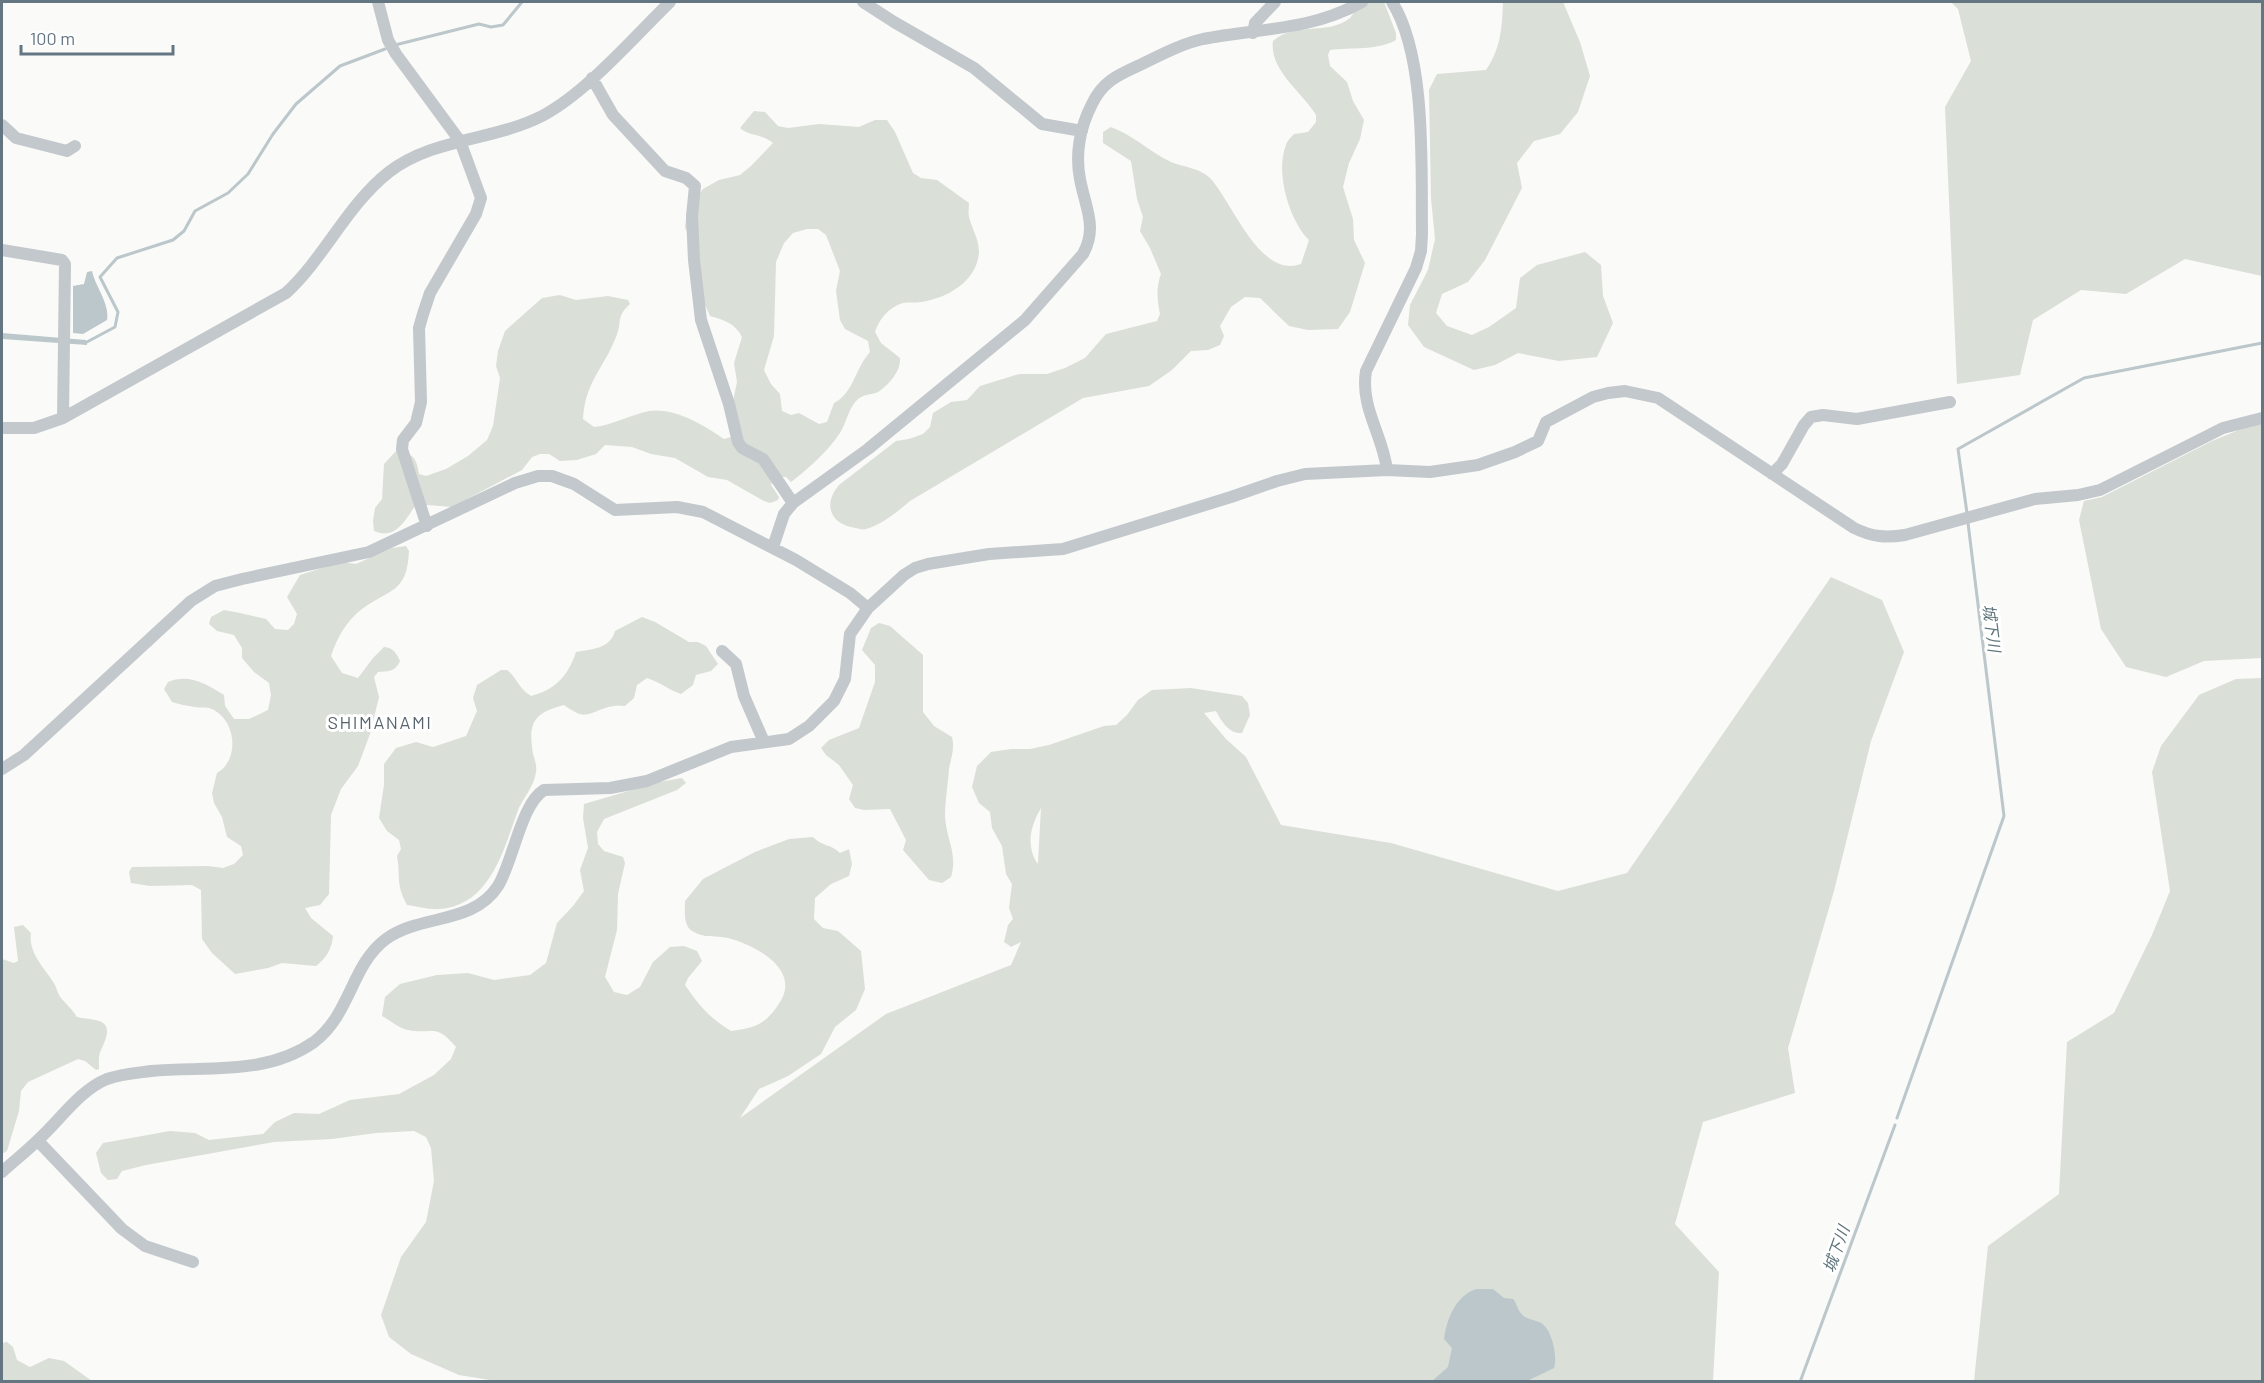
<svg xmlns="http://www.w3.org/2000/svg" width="2264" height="1383" viewBox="0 0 2264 1383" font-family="Barlow,'Noto Sans JP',sans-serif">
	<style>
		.green { fill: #dadfd7; fill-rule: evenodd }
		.water { fill: #bbc7cb }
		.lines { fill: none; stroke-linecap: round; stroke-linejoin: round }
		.stream { stroke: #bbc7cb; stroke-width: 3 }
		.minor { stroke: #c3c8cc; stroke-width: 12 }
		.labels { text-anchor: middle; stroke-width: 6; stroke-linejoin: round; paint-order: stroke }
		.water-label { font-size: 16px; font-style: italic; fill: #60757c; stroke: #fff }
		.quarter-label { font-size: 18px; letter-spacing: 1.5px; fill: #57646e; stroke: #fff }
	</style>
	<rect width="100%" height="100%" fill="#fafaf8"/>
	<path class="green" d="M1360,2H1384L1396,33V40C1376,51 1352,47 1330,50L1328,55L1330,66L1347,82L1353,101L1364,120L1360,139L1349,163L1343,187L1353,219L1354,240L1365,263L1350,312L1338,329L1308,330L1289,326L1260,298L1245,297L1231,307L1220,326L1224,336L1220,345L1208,350L1191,351L1172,370L1149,386L1083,398L910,501C898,511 882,525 866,529C864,530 859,529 856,528C831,525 822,505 839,485L896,441L909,439L923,434L930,427L933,413L951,402L967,400L980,386L1019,374H1047L1065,368L1085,358L1106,334L1157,321L1160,314C1157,299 1156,288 1161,274L1150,248L1140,231L1143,217L1137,199L1131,161L1103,143V132L1111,127C1133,135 1150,152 1171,162C1183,167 1200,168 1210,178C1232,201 1259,279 1301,264L1309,240C1289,220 1275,172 1286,145C1287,141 1291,137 1294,134L1308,132L1316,122V115C1302,92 1269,70 1273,41C1295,21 1328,36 1350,18C1355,13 1355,7 1360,2Z
		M1503,2H1563L1580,42L1590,76L1578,112L1560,134L1534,141L1517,163L1522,188L1485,260L1468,282L1442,294L1436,313L1447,326L1472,335L1489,327L1516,308L1520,278L1537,265L1585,252L1601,265L1603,296L1613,323L1597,357L1559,361L1518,353L1495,365L1474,370L1424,347L1408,325L1410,305L1428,270L1435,239L1431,198L1429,90L1437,74L1486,70C1501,48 1502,28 1503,2Z
		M1951,2H2262V276L2185,259L2126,294L2081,290L2033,320L2020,375L1957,384L1945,107L1971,61L1958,9Z
		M754,111L765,112L778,126L788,128L819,124L859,127L875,120H887L895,132L913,173L921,178L937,180L969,203C969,207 968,213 969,217C972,229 979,239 979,252C977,282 947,298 921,302C915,303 908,302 903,303C889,307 879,319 875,332L881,343L900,358C901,371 889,385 878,392C871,395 863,394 857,400C848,409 847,422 840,433C828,451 808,469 791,482L786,477C778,477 773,477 771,485L779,497L778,500L770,503L764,501L727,480L708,477L675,458L651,454L632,447L605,445L596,454L577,460L560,461L549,454H540L532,457L522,470L452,507L428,505L415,506C404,522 395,540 374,531L373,521L375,508L382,499L384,464L397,450C412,453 417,458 419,474L426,476L446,469L468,456L487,440L493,426L500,378L496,366L498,351L505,331L542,298L560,295L576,300L608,296L628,300L630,304C615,318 623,321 616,337C604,368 585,382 583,419L594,427C613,425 630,415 649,411C674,407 704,425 724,439L731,437L732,431L729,420L737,382L734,363L742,337C735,323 724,320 710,316L702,298L690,239L685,227L687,211L703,189L719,180L740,175L751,166L773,143C761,133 750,137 740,128ZM807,229H818L826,235L840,271L836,291L840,320L845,329L868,341L870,352C854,370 854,393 834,403L827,422L819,424L799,413L791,415L782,411L780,394L771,384L764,370L774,336L776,262L784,243L793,233Z
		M2262,424V658L2204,661L2166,677L2126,667L2101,629L2079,520L2084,501L2102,497L2212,441L2251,425Z
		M406,546L409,551C407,593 391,588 362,609C346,621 337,638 331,656L342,673L358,678L373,658L384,647C393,648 396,652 400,661C395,672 389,671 378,672L374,677L379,697L370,734L358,766L341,789L331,815L329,894L320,905L305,908L311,918L333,936C332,949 326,958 316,966L282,963L268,968L235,974L212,953L202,939L201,890L192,885L150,886L131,883L129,872L132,867L208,866L223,868L234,864L243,855L241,846L227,837L222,817L214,803L212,793L217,773C241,759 236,717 209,708C205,707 199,708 195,707C187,706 179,704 172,702L164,689L168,682C189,673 206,684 224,695L225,706L234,719H249L268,710L271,695L269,683L254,672L242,658V648L234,635L217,631L209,624L211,617L224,610L240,613L266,619L275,629L288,630L294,624L297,614L287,597L300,575L341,562L356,564L392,548Z
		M1831,577L1882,600L1904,652L1871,741L1834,891L1788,1048L1795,1093L1703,1122L1675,1224L1719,1272L1713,1381H496L459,1375L411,1354L389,1337L381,1315L401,1257L426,1222L434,1181L431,1148L426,1137L414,1131L376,1133L332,1139L274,1142L146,1165L122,1171L117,1179L108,1180L101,1173L96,1153L103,1143L170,1131L195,1133L209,1140L263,1134L275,1122L294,1113L319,1114L350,1100L399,1094L434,1075L451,1059L456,1047C435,1022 434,1035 408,1030C400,1029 390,1020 382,1016L385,997L400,984L437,975L468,973L494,980L530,975L546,963L557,923L573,906L584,891L580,870L588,848L583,818L584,804L659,782L682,778L686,783L677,790L604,819L597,832L598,844L604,851L623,857L625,863L618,894L617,930L605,977L614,992L627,995L640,987L653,962L670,947L684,946L697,951L702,961L688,978L685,985C700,1007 709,1017 731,1031C756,1028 766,1024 780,1002C801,969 755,945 728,938C715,935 705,939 692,931C683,925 685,911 685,901L703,879L755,852L789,839L813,837C823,847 831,844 840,853L849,849L852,864L849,876L831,884L815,898L814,919L823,928L838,931L861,951L865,989L856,1010L835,1027L821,1054L788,1076L759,1089L740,1118L886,1014L1011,965L1021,942L1011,947L1004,942L1008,925L1013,919L1009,908L1012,884L1006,874L1002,846L992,828L990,812L979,803L972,787L977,766L991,752L1011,749H1030L1049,745L1104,726L1116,725L1127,715L1138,700L1152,690L1191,688L1242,696L1248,703L1250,715L1242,733C1229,734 1222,722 1216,711L1204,713L1226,739L1246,757L1281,825L1391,843L1558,891L1627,873ZM1041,808L1038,863H1037C1026,845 1030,827 1041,808Z
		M642,617L655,622L689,642H698L706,646L718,664L711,671L696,675L693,685L681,694C669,690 660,682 647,678L637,685L634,698L625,706C603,702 591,720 577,713C573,711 568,708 564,705C533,713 528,723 533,754C535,760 537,766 536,772C534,788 522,798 517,813C503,852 489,906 439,909C429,910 417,906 407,905C395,882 401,878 397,856L401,849L399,840L387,831L379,818L384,785V764L396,748L416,742L433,747L466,736L477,711L473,698L477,685L501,670H507C518,679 518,688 531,696C555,690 568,676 576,652C592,649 610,649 615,631Z
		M879,623L890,626L923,655V712L934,726L952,737C955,750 951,757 949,769C948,784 945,801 945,816C946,839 958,853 951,877L942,883L929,880L903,850L906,840L890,809L864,810L855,808L849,799L853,785L839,765L826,755L821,748L829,740L859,728L875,682V665L862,650L871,628Z
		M2262,678V1381H1974L1988,1246L2059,1194L2067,1042L2114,1013L2152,935L2170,891L2152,772L2161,746L2199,695L2236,679Z
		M23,925L31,933C28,954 45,968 55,985C57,990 58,994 61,998C67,1005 72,1009 77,1017C84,1019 88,1018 95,1020C114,1023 106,1039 101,1050C98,1056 99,1063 99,1069L96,1070L85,1061L78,1059L28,1082L21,1091L19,1111L7,1151L2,1154V959L14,963L18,961L14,927Z
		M7,1342L13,1347L17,1360L30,1367L49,1358L64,1361L92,1381H2V1343Z"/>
	<path class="water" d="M92,271C95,286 110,304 107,320L83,334L73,333V286L84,284L87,272Z
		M2,333L86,340L87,345L2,339Z
		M1476,1289H1493L1504,1298L1513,1299C1517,1304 1517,1308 1520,1312C1525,1320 1534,1319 1541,1323C1552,1329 1558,1357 1554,1368L1527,1381H1432L1448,1367L1452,1348L1444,1339C1447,1318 1456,1296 1476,1289Z"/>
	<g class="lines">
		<path class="stream" d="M395,45L479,24L491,27L503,25L522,2
			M85,343L115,327L118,312L100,277L117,258L173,240L184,231L195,211L228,193L248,174L273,134L296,104L340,66L385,49
			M1967,513L1958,449L2084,378L2262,343
			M1897,1118L2004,816L1968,523
			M1800,1382L1895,1125"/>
		<path class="minor" d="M378,2L388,40L396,54L460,141L481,198L476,214L430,293L423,314L419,328L421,402L416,423L403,440L402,449L427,526
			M863,2L894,22L974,68L1042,124L1082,131
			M1253,33L1255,23L1275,2
			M592,78L613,115L665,171L686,178L695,186L692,216L694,260L701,320L729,404L738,442L742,448L763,459L793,503
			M2,125L16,138L67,151L75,146
			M2,250L62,260L65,264L63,418
			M2,428H34L63,418L286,293C325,257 347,205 389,172C433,138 493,141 542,116C586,93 634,37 670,2
			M1387,470C1383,435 1360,408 1366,371L1416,268L1421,251L1422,234C1421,170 1427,57 1392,2
			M1772,474L1782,464L1804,425L1811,417L1823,415L1857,419L1950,402
			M773,547L784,514L793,503L868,449L1025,320L1083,254C1098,227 1085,207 1080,179C1075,154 1080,127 1092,104C1103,81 1118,75 1140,65C1160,55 1181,44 1203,39C1259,28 1310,31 1362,2
			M722,651L736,664L744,696L764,742
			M2,769L24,755L191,601L215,586L242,579L369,552L515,483L538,476H552L574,484L615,510L677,507L703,512L796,560L850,593L868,608
			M38,1141L122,1229L145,1246L193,1262
			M2,1172C14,1161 27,1151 39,1139C60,1120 80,1090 107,1079C121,1074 136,1073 151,1071C206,1066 266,1076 314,1042C351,1014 351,965 386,939C420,914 473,925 498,886C513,862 521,804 544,790L610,788L647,781L731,747L789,739L809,726L834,701L845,679L850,634L868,608L904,575L915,568L928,564L989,554L1063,549L1231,497L1277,481L1305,474L1387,470L1430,472L1478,465L1515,452L1538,441L1546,422L1593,397L1608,393L1625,391L1658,398L1854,528C1872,537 1886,538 1905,535L2035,499L2078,495L2100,490L2223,428L2262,418"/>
	</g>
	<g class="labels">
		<g class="water-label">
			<text transform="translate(1992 628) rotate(83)" y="6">城下川</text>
			<text transform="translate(1836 1249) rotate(-70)" y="6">城下川</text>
		</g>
		<g class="quarter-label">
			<text x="380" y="729">SHIMANAMI</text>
		</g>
	</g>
	<rect width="2264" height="1383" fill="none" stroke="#657683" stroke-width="6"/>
	<path d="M21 45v9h152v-9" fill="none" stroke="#657683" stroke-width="3"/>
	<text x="30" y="45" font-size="18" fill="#657683" stroke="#ffffff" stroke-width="4.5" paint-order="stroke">100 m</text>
</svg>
